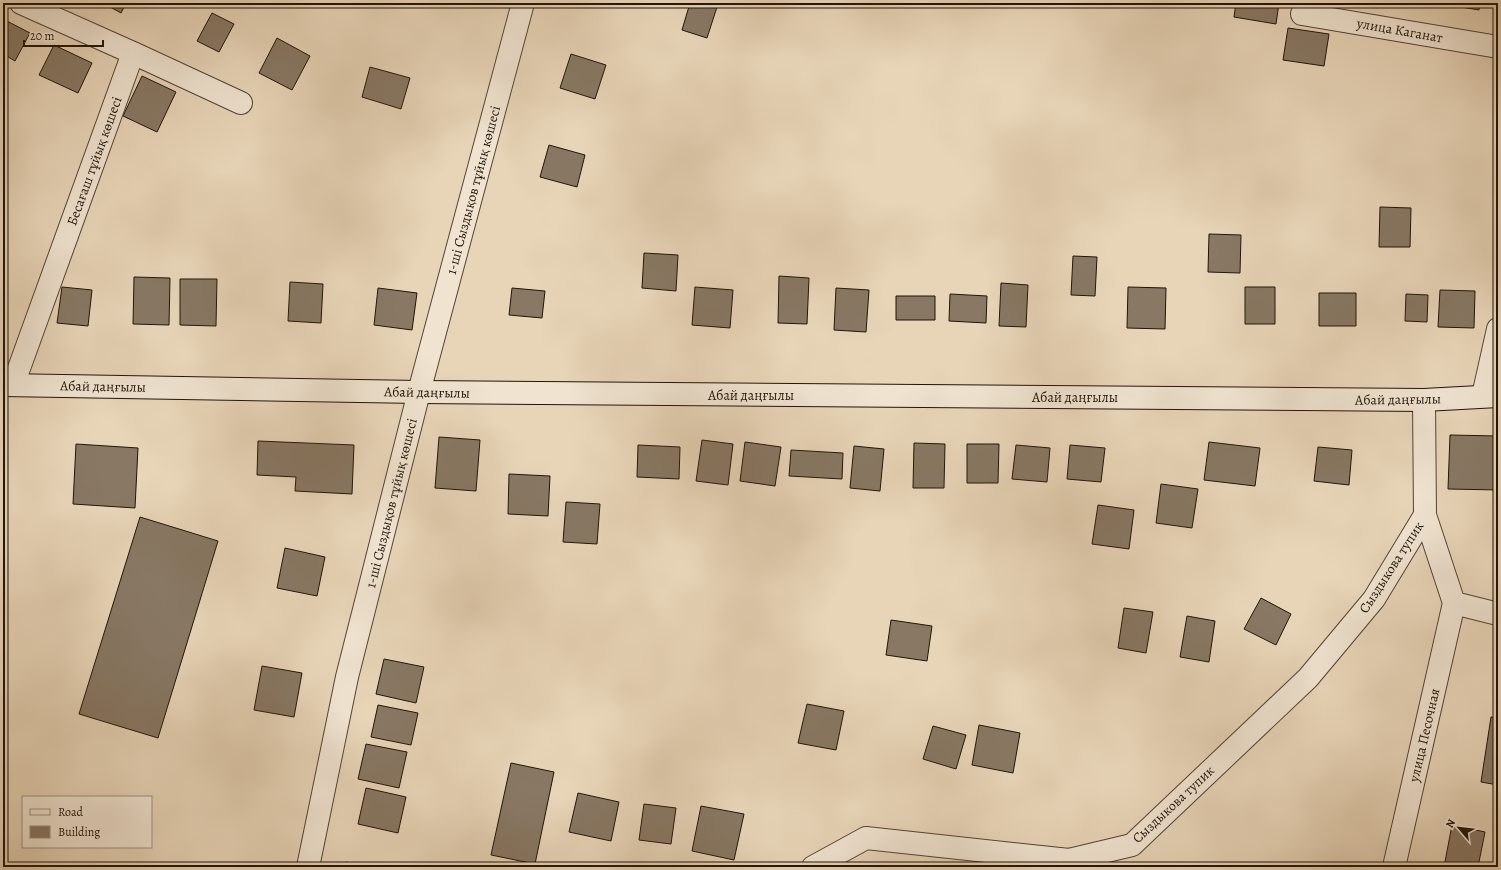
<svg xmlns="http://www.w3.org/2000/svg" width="1501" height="870" viewBox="0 0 1501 870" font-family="Alegreya,serif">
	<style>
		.building { fill: #887864; stroke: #211409 }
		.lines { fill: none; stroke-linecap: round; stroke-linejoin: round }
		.street-casing { stroke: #534435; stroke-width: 24 }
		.secondary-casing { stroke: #211409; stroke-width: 24 }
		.street { stroke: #f0e4d1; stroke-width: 22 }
		.secondary { stroke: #f0e4d1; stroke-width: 22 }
		.labels { text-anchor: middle; stroke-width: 3; stroke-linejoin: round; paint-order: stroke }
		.street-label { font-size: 14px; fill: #211409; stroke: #f0e4d1 }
	</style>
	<rect width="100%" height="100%" fill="#e8d5b8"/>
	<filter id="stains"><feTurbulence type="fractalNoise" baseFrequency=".005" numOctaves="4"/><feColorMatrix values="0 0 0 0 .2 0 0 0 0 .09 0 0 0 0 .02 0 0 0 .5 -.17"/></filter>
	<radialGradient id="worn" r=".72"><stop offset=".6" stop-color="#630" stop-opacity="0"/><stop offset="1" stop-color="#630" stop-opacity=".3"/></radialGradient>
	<path class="building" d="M103,3H126L121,13Z
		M690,3H705L717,7L707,38L682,30Z
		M1236,3H1279L1276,24L1234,17Z
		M1437,3H1480L1479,10Z
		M212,13L234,24L219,52L197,41Z
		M3,19L30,33L15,61L3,54Z
		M1288,28L1329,34L1324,66L1283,60Z
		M277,38L310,56L292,90L259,73Z
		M54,45L92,63L78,93L39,75Z
		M571,54L606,65L595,99L560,88Z
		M370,67L410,78L401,109L362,97Z
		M142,76L176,92L157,132L123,116Z
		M549,145L585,155L577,187L540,177Z
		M1380,207L1411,208L1410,247H1379Z
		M1209,234L1241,235L1240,273L1208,272Z
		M644,253L678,255L676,291L642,288Z
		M1073,256L1097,257L1095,296L1071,295Z
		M779,276L809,278L807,324L778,323Z
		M134,277L170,278L169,325L133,324Z
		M180,279H217L216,326L180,325Z
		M290,282L323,284L321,323L288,321Z
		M1001,283L1028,285L1026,327L999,326Z
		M62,287L92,290L88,326L57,323Z
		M695,287L733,290L730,328L692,325Z
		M1128,287L1166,288L1165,329L1127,328Z
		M1245,287H1275V324H1245Z
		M378,288L417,293L412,330L374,325Z
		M512,288L545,291L542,318L509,315Z
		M836,288L869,290L866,332L834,330Z
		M1440,290L1475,291L1474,328L1438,327Z
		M1319,293H1356V326H1319Z
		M950,294L987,296L986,323L949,321Z
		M1406,294L1428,295L1427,322L1405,321Z
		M896,296H935V320H896Z
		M1450,435L1498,436V490L1448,489Z
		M439,437L480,440L476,491L435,488Z
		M702,440L733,444L728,485L696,481Z
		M258,441L354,445L352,494L295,491L296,477L257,475Z
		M745,442L781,447L775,486L740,481Z
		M1209,442L1260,448L1255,486L1204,480Z
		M914,443L945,444L944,488H913Z
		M76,444L138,448L135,508L73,504Z
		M967,444H999L998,483H967Z
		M638,445L680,447L679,479L637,477Z
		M1016,445L1050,448L1047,482L1012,479Z
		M1070,445L1105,448L1101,482L1067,479Z
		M854,446L884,449L880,491L850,488Z
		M1318,447L1352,450L1349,485L1314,481Z
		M791,450L843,453L842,479L789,476Z
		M509,474L550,476L548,516L508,514Z
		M1161,484L1198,489L1192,528L1156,523Z
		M566,502L600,504L597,544L563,542Z
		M1098,505L1134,510L1129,549L1092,544Z
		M140,517L218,541L158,738L79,714Z
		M285,548L325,557L317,596L277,588Z
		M1261,598L1291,614L1276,645L1244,629Z
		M1124,608L1153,612L1146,653L1118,648Z
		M1187,616L1215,621L1209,662L1180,657Z
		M891,620L932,626L927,661L886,655Z
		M384,659L424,667L416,703L376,694Z
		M262,666L302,673L294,717L254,710Z
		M807,704L844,711L836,750L798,743Z
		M378,705L418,713L411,745L371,737Z
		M1491,717L1498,718V785L1481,782Z
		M979,725L1020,733L1013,773L972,765Z
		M933,726L966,735L956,769L923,759Z
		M366,744L407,752L399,788L358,779Z
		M511,763L554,772L535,864L491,855Z
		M366,788L406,797L398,833L358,824Z
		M578,793L619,802L611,841L569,832Z
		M644,804L676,808L671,844L639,840Z
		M701,806L744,814L734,860L692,851Z
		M1452,825L1485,832L1478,867H1444Z
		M346,862L367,867H345Z"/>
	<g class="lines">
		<g class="street-casing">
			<path id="street" d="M1302,14L1498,47
				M133,53L241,103
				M13,385L133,53L21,3
				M1483,396L1498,329
				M1454,603L1498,614
				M308,867L347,677L419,392L523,3
				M813,867L866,838L1069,860L1132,845L1308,678L1374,599L1425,515
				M1394,867L1454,603L1425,515L1424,400"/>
		</g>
		<g class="secondary-casing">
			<path id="secondary" d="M3,385L419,392L1424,400L1498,396"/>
		</g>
		<use href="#street" class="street"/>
		<use href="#secondary" class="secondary"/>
	</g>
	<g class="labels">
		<g class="street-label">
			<text transform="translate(1400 30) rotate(10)" y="5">улица Каганат</text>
			<text transform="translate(94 161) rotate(-70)" y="5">Бесағаш тұйық көшесі</text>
			<text transform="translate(473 190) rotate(-75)" y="5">1-ші Сыздықов тұйық көшесі</text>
			<text transform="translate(103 386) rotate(1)" y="5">Абай даңғылы</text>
			<text transform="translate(427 392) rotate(1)" y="5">Абай даңғылы</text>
			<text x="751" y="400">Абай даңғылы</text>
			<text x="1075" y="402">Абай даңғылы</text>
			<text transform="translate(1398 399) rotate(-1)" y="5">Абай даңғылы</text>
			<text transform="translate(391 503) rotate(-76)" y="5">1-ші Сыздықов тұйық көшесі</text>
			<text transform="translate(1391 567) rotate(-57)" y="5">Сыздыкова тупик</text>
			<text transform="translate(1424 735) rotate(-77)" y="5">улица Песочная</text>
			<text transform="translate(1173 804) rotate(-43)" y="5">Сыздыкова тупик</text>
		</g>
	</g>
	<rect width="1501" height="870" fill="none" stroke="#e8d5b8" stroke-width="16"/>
	<rect x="4" y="4" width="1493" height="862" fill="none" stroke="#211409" stroke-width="2"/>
	<rect x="8" y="8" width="1485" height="854" fill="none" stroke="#211409"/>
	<rect x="22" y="796" width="130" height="52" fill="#f0e4d1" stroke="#9d9181"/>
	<rect x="30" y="809" width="20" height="6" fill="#f0e4d1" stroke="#9d9181"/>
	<text x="58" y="816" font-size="12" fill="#211409">Road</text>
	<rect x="30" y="826" width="20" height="12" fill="#887864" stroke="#9d9181"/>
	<text x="58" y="836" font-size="12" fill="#211409">Building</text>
	<g transform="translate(1459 828) rotate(298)" stroke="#f0e4d1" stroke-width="3" paint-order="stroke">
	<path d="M0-3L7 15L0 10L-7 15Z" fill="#211409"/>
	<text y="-6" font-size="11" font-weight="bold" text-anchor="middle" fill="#211409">N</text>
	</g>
	<path d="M24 40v6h79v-6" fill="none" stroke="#211409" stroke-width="2"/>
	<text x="30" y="40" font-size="12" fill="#211409" stroke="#f0e4d1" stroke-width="3" paint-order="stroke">20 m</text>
	<rect width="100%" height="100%" filter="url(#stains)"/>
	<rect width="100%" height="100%" fill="url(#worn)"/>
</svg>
